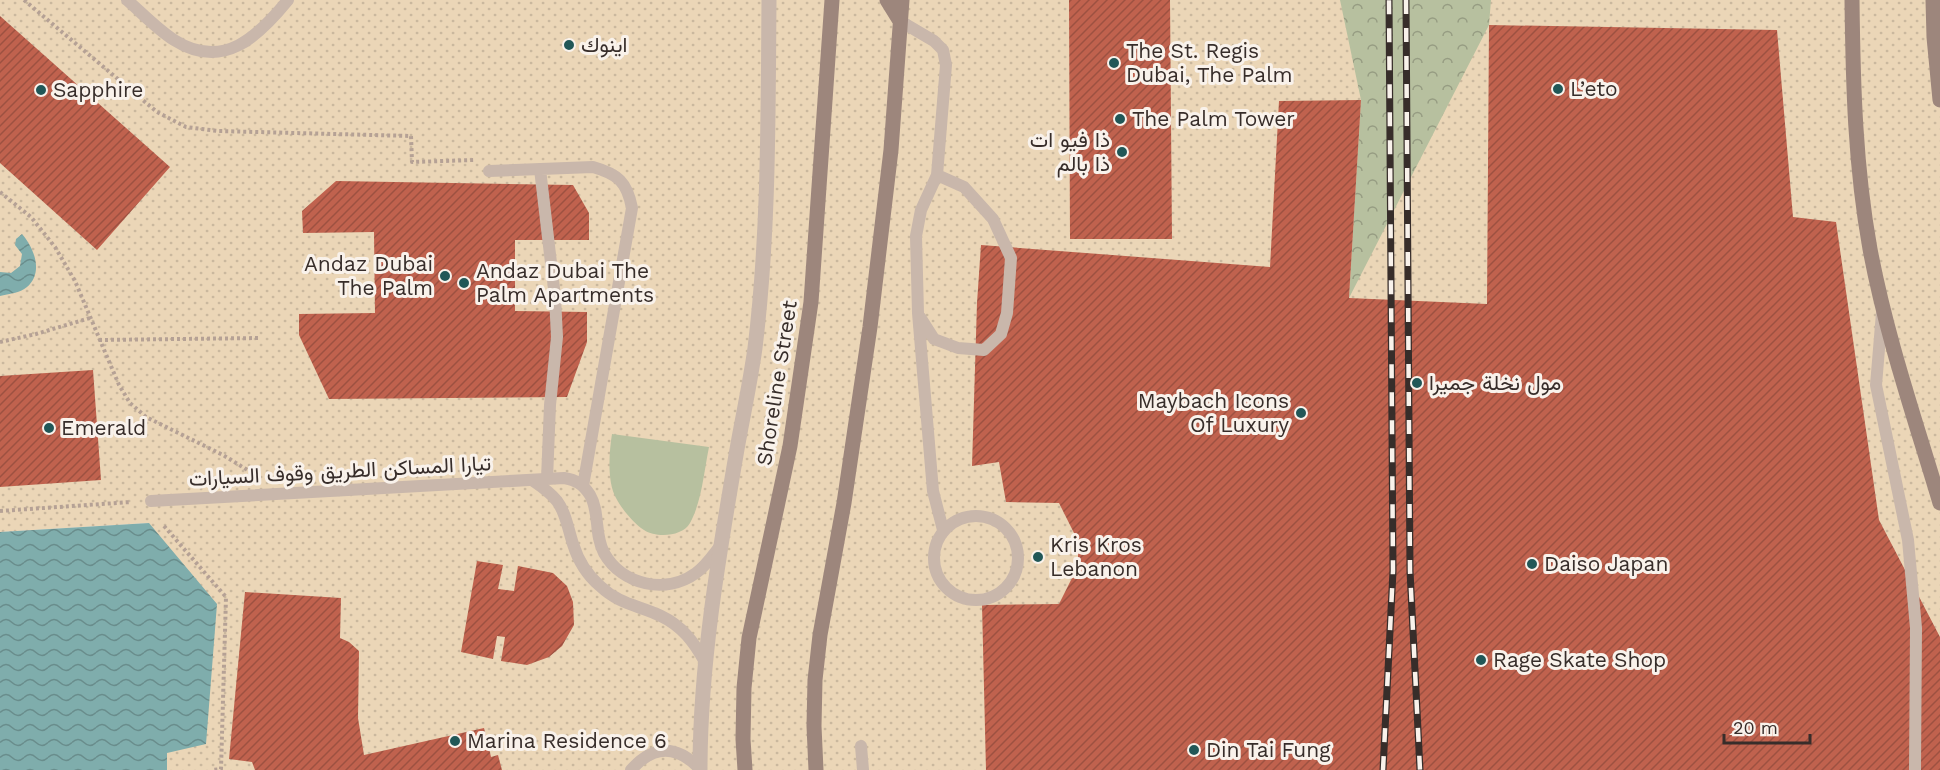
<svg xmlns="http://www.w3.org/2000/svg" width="1940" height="770" viewBox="0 0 1940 770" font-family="'Work Sans',Vazirmatn,sans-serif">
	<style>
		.sand { fill: url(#sand-dots) }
		.park { fill: url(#park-crowns) }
		.garden { fill: #b7c09f }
		.water { fill: url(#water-waves) }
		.building { fill: url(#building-hatch) }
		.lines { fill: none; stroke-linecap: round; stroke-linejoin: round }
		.path { stroke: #b5a195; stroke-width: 4; stroke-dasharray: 3 3; stroke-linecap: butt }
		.service { stroke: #c9b7ab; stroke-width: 12 }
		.tertiary { stroke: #c9b7ab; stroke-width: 15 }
		.secondary { stroke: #9d867c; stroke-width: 15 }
		.rail-casing { stroke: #372d2a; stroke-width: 7 }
		.rail { stroke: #f9f2eb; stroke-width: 4.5; stroke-dasharray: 14; stroke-linecap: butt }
		.poi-dot { fill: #215757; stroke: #f9f2eb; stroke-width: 2 }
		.labels { text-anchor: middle; stroke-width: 6; stroke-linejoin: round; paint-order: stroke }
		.poi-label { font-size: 21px; fill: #372d2a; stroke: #f9f2eb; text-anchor: start }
		.street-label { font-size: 21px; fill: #372d2a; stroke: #f9f2eb }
	</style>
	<defs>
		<pattern id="sand-dots" width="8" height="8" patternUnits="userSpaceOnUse" patternTransform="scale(1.5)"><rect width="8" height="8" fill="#ebd6b7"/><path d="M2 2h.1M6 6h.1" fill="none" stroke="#cab89e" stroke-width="1.8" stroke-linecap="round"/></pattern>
		<pattern id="park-crowns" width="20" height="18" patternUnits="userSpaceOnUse" patternTransform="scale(1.5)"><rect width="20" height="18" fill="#b7c09f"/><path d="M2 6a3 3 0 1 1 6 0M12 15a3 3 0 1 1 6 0" fill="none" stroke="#969c82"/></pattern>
		<pattern id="water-waves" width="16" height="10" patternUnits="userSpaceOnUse" patternTransform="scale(1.5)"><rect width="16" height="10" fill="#7fadac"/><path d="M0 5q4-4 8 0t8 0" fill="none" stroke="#698d8c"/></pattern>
		<pattern id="building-hatch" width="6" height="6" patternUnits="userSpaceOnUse" patternTransform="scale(1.5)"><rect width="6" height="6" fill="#c0624e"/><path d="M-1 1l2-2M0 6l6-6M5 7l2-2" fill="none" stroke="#9d5141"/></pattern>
	</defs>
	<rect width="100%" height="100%" fill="#f2e7df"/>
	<path class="sand" d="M0,0H1940V770H167L149,523L0,532Z"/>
	<path class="park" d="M1340,0H1491L1489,25L1349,298L1361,100Z"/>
	<path class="garden" d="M612,434L709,447C704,471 702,501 690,523C682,537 656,538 644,530C633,523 622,509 616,498C607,482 609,453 612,434Z"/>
	<path class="water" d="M22,234C34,248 44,272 27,287C20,293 9,294 0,296V272L11,273L20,266L22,254L15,245L16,239Z
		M149,523L217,604L206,744L167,753V770H0V532Z"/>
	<path class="building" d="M1069,0H1170L1172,239H1070Z
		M0,16L170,167L97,250L0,163Z
		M1489,25L1777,30L1793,217L1836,222L1879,520L1940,637V770H986L982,605L1059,604L1078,566V551L1075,535L1059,503L1006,502L999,462L972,466L977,303L981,245L1270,267L1279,101L1361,100L1349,298L1487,304Z
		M336,181L573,185L589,213V240H515V311L587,312V342L567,397L329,399L299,335V314L375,313L374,232L303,233L302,211Z
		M93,370L101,480L0,487V376Z
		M477,561L503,565L498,589L514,591L518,566L553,573L567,586L573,602L574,625L562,646L549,657L527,665L501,661L505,637L497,636L493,659L461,652Z
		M245,592L341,598L340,638L349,642L359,651L358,718L364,755L484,728L491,757L498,755L502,770H255L252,762L229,759Z"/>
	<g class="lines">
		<path class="path" d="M24,0L157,112L186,127L218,131L411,136L412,162L474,160
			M0,192L31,217L55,247L75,281L119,385L130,403L146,417L223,455L254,474
			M99,340L259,338
			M0,342L36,334L90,318
			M0,511L131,502
			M164,526L226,597L221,769L213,770"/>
		<path class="service" d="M127,0C142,13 157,29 174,40C223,71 258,37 288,0
			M900,21L934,41L943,50L946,65L937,175L921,210L916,236L918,313L933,491L943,530
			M540,169L555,297L557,337L550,405L547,479
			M489,171L593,167C618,174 627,182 632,208L583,486
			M1882,313L1876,385L1908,540L1916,628L1915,770
			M920,317L934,339L958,348L984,350L1001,334L1007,313L1011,258L993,219L964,187L937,175
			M532,480C541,486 550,492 557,501C566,513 568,529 573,544C578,560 587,575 600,586C620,605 638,605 661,616C682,626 694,642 705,662
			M151,501L564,478C576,480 583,484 590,495C600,512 594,534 604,553C622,585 666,595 696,573C706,566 713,555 721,545
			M934 558a42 42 0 1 1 84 0a42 42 0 1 1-84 0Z
			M861,746L863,770
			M631,770C654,744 677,745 700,769"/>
		<path class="tertiary" d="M700,770C700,664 718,560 736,455C742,420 750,384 755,348C769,233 768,116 769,0"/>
		<path class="secondary" d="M887,0L900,21
			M1852,0C1853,84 1855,166 1870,249C1886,335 1915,419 1940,503
			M1933,0L1934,37L1940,100
			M745,770L743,739L744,688L749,638L790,446L811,302L832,0
			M816,770L814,726L815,680L820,635L844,503L870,327L891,150L902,0"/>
		<g class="rail-casing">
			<path id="rail" d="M1406,0L1410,571L1420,770
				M1383,770L1393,571L1389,0"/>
		</g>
		<use href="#rail" class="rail"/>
	</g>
	<g class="poi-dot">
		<circle cx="569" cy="45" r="6"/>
		<circle cx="1114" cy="63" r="6"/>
		<circle cx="1558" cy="89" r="6"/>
		<circle cx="41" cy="90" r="6"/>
		<circle cx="1120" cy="119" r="6"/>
		<circle cx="1122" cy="152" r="6"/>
		<circle cx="445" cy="276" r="6"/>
		<circle cx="464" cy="283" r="6"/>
		<circle cx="1417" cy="383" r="6"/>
		<circle cx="1301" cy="413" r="6"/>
		<circle cx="49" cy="428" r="6"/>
		<circle cx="1038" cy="557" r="6"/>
		<circle cx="1532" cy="564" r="6"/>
		<circle cx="1481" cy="660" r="6"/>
		<circle cx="455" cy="741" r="6"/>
		<circle cx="1194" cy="750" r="6"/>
	</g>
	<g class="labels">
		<g class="poi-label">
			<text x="581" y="52">اينوك</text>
			<text x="1126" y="58">The St. Regis<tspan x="1126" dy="24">Dubai, The Palm</tspan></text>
			<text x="1570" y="96">L’eto</text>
			<text x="53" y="97">Sapphire</text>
			<text x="1132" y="126">The Palm Tower</text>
			<text x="1110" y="147" text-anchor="end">ذا فيو ات<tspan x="1110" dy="24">ذا بالم</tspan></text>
			<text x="433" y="271" text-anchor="end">Andaz Dubai<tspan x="433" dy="24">The Palm</tspan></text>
			<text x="476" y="278">Andaz Dubai The<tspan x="476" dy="24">Palm Apartments</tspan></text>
			<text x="1429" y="390">مول نخلة جميرا</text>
			<text x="1289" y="408" text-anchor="end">Maybach Icons<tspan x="1289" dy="24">Of Luxury</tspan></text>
			<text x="61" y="435">Emerald</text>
			<text x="1050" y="552">Kris Kros<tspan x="1050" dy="24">Lebanon</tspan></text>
			<text x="1544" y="571">Daiso Japan</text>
			<text x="1493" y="667">Rage Skate Shop</text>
			<text x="467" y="748">Marina Residence 6</text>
			<text x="1206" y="757">Din Tai Fung</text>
		</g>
		<g class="street-label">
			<text transform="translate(777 383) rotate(-81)" y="7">Shoreline Street</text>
			<text transform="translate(340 471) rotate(-3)" y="7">تيارا المساكن الطريق وقوف السيارات</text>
		</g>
	</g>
	<path d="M1724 734v9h86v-9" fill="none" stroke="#372d2a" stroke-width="3"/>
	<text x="1733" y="734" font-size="18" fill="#372d2a" stroke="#f9f2eb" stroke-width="4.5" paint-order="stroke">20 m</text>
</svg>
